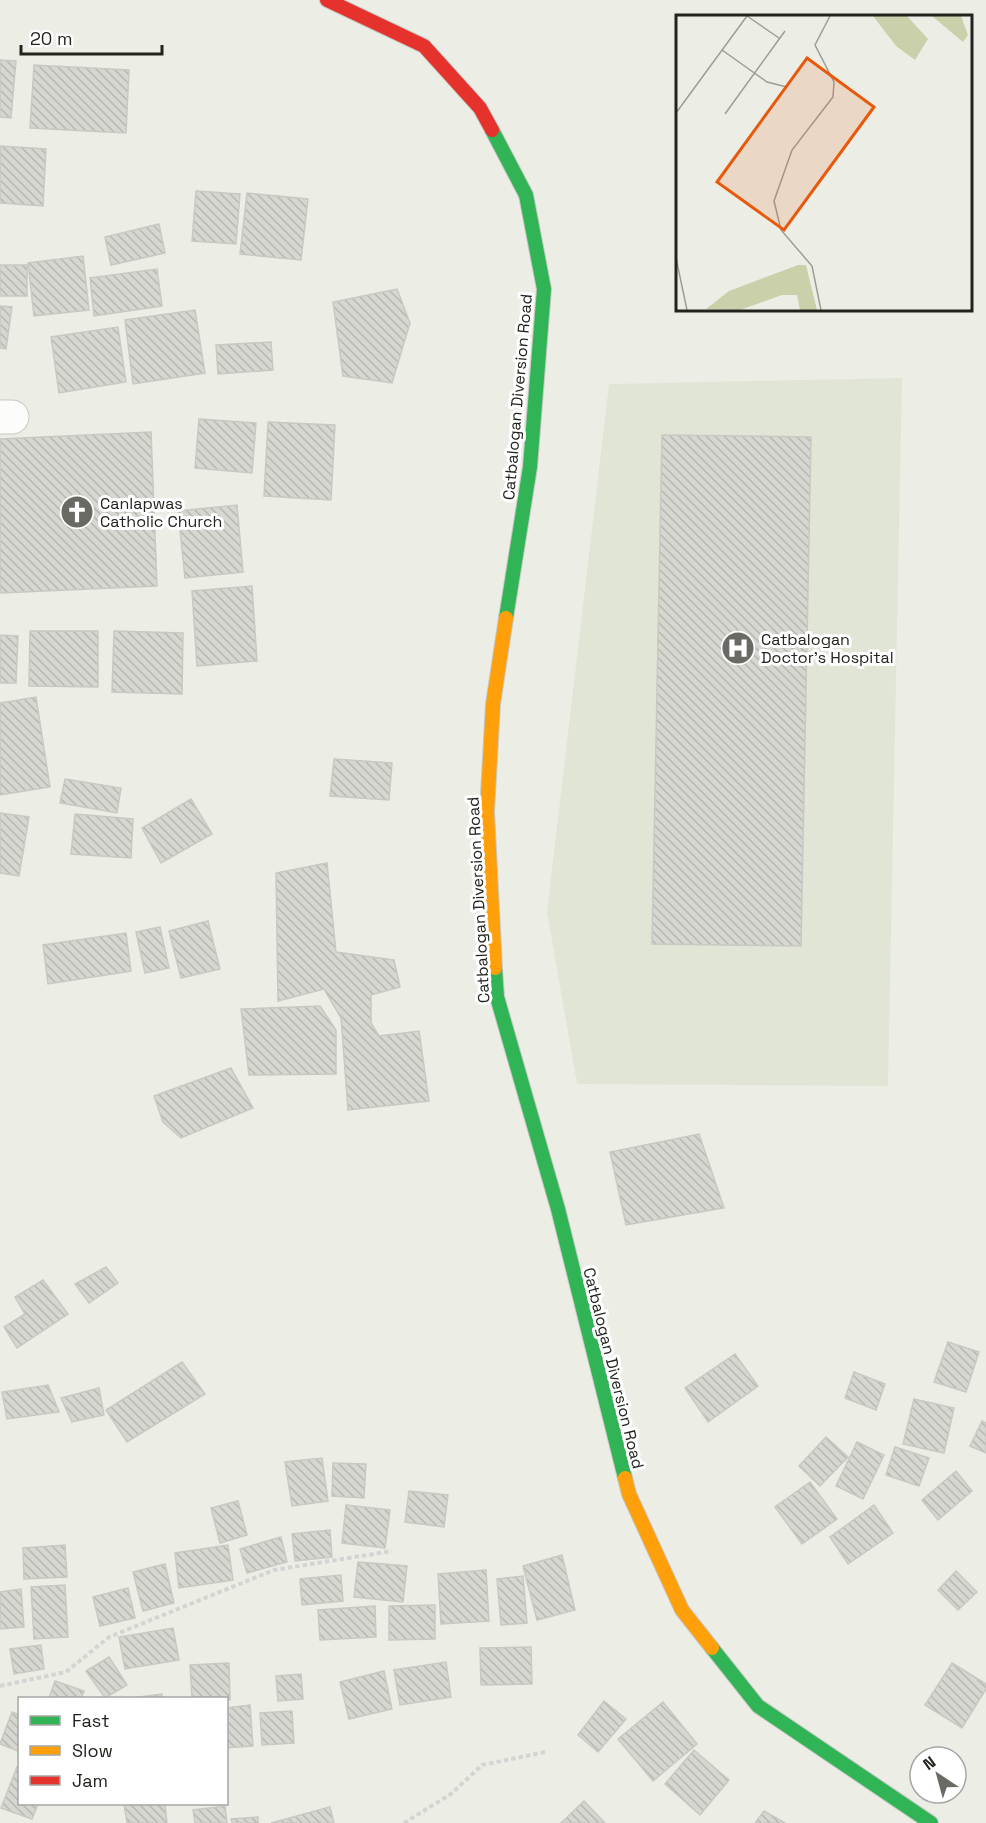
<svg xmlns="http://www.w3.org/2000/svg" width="986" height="1823" viewBox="0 0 986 1823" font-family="'Space Grotesk',sans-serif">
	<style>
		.built { fill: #e1e5d5 }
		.building { fill: url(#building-back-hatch); stroke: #c8c9c3; stroke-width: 1.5 }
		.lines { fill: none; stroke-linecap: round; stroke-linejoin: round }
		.street-casing { stroke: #c7c8c2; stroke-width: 35 }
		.fast-casing { stroke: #c7c8c5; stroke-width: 16 }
		.slow-casing { stroke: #c7c8c5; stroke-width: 16 }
		.jam-casing { stroke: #c7c8c5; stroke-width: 16 }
		.path { stroke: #d4d4d2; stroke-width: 4; stroke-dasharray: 4.5 3; stroke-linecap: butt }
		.street { stroke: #fcfcfb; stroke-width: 33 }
		.fast { stroke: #30b455; stroke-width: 14 }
		.slow { stroke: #ff9f0a; stroke-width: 14 }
		.jam { stroke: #e5322d; stroke-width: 14 }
		.labels { text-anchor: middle; stroke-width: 6; stroke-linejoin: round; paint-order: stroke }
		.street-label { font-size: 16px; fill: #21231d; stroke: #fff }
		.poi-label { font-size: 16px; fill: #21231d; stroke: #fff; text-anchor: start }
		.inset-road { fill: none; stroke: #9b9d96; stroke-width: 1.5 }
		.view { fill: #e8590c; fill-opacity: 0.15; stroke: #e8590c; stroke-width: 3 }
		.inset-edge { fill: none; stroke: #21231d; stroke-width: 3 }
	</style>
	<defs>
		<pattern id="building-back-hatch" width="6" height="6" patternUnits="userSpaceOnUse" patternTransform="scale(1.5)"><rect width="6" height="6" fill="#d5d7d0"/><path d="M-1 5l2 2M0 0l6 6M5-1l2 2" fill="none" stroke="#b7b8b2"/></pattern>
	</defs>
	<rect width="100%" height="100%" fill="#eceee6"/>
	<path class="built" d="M902,378L888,1086L577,1084L547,912L609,384Z"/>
	<path class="building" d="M0,60L16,61L11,118L0,117Z
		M34,65L129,70L126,133L30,128Z
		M0,146L46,149L43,206L0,203Z
		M196,191L240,194L236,244L192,241Z
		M247,193L308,199L301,260L240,254Z
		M159,224L165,253L111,265L105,237Z
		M83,256L89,310L34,316L28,263Z
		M0,265H27V296H0Z
		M157,269L162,306L94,316L90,278Z
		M397,289L410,323L392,383L343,376L333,302Z
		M0,306L12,307L6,349L0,348Z
		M195,310L205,373L133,384L125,320Z
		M118,327L126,382L59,393L51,337Z
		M271,342L273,370L218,374L216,345Z
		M199,419L256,423L252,473L195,468Z
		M268,422L335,425L331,500L264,496Z
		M151,432L157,586L0,593V439Z
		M662,435L811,437L801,946L652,944Z
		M237,505L243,572L185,578L178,511Z
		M252,586L257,661L197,666L192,591Z
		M30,631H98V687L29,686Z
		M114,631L183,633L182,694L112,692Z
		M0,635L18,636L16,683H0Z
		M36,697L50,787L0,795V703Z
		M334,759L392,763L389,800L330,796Z
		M65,779L121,788L117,813L60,803Z
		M191,799L212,834L161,863L142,828Z
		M0,813L29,817L19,876L0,873Z
		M75,814L133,819L131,858L71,854Z
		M327,863L336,952L394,960L400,987L371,995V1023L379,1036L419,1031L429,1101L348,1110L341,1018L324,989L278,1001L276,873Z
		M208,921L220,969L181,978L169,931Z
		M160,927L169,968L145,973L136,932Z
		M126,933L131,971L48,984L43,945Z
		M320,1006L336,1030V1074L249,1075L241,1009Z
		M231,1068L253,1108L181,1138L163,1122L154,1096Z
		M699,1134L724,1208L626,1225L610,1152Z
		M106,1267L118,1283L89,1303L75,1284Z
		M43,1280L68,1314L17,1348L4,1327L25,1314L15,1297Z
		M948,1342L979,1352L966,1392L934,1382Z
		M735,1354L758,1386L708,1422L685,1388Z
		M182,1362L205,1394L127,1442L106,1410Z
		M854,1372L885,1384L876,1410L845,1398Z
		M48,1385L59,1412L7,1419L2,1392Z
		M99,1388L104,1415L72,1422L61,1398Z
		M914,1399L954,1408L944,1453L903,1444Z
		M982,1421L986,1423V1453L970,1446Z
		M826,1437L848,1457L820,1486L799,1466Z
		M857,1442L884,1455L863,1499L836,1486Z
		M895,1447L929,1458L919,1486L886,1475Z
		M322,1458L328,1501L292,1506L285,1462Z
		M333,1463L366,1464L364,1498L332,1496Z
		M956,1471L972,1491L938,1520L922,1500Z
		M810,1482L837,1519L802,1544L775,1507Z
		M409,1491L448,1495L444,1527L405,1522Z
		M238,1501L247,1535L220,1543L211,1508Z
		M346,1505L390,1510L385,1548L342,1543Z
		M874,1505L893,1533L848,1564L830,1537Z
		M330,1530L332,1557L295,1561L292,1534Z
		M281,1537L287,1562L247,1573L240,1549Z
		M65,1545L67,1577L24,1579L23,1548Z
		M228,1545L233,1580L179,1588L175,1553Z
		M562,1555L575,1610L537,1620L523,1566Z
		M358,1562L407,1566L403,1602L354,1597Z
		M165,1564L174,1603L143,1611L133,1572Z
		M486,1570L489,1621L441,1624L438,1574Z
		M956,1571L977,1592L958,1610L938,1590Z
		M341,1575L343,1601L302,1605L300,1579Z
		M523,1576L527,1623L501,1625L497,1579Z
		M65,1585L68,1637L34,1639L31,1587Z
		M128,1588L135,1618L100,1626L93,1597Z
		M21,1589L24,1627L0,1629V1592Z
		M435,1605V1639L389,1640V1606Z
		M375,1606L376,1637L320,1640L318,1610Z
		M173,1628L179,1660L125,1669L119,1637Z
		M41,1645L44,1669L14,1674L10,1649Z
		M531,1647L532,1684L481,1685L480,1648Z
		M109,1657L127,1685L105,1698L86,1671Z
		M446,1662L451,1697L400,1705L394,1670Z
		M229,1663L230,1700L192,1698L190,1665Z
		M952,1663L986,1684V1689L962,1728L925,1705Z
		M384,1671L392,1709L349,1719L340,1682Z
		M301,1674L303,1699L278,1701L276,1676Z
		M55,1681L84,1691L81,1698H49Z
		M162,1694V1698H131Z
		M604,1701L626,1719L598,1752L578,1735Z
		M663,1702L697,1744L653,1781L618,1739Z
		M250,1705L253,1746L226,1748V1708Z
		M292,1711L294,1743L262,1745L260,1713Z
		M12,1712L20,1715V1752L0,1744Z
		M694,1750L729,1780L700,1815L665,1784Z
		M17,1767L20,1768V1804H38L32,1819L1,1808Z
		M584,1801L605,1823H561Z
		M124,1804H165L167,1823H127Z
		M225,1806L227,1823H195L193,1810Z
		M330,1807L334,1823H271Z
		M764,1811L785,1823H755Z
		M258,1817V1823H232L231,1819Z"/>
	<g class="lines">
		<g class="street-casing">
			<path id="street" d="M0,417H12"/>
		</g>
		<g class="fast-casing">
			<path id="fast" d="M492,130L526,195L544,289L530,467L506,618
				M495,968L497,997L558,1209L625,1478
				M712,1648L758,1706L931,1823"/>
		</g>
		<g class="slow-casing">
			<path id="slow" d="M495,968L487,812L493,704L506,618
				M625,1478L629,1494L682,1610L712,1648"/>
		</g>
		<g class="jam-casing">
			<path id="jam" d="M327,0L424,46L480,108L492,130"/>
		</g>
		<path class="path" d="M0,1686L66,1672L109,1637L274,1570L392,1551
			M404,1823L451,1794L482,1765L545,1752"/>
		<use href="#street" class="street"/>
		<use href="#fast" class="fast"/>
		<use href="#slow" class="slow"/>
		<use href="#jam" class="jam"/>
	</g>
	<defs>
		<g id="church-disc" transform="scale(1.725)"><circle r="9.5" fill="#686a63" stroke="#fff"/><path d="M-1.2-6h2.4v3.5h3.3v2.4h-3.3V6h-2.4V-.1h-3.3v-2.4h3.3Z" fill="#fff"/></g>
		<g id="hospital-disc" transform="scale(1.725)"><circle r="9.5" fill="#686a63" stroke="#fff"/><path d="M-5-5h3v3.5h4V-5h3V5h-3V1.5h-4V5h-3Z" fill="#fff"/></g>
	</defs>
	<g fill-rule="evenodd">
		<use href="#church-disc" x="77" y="512"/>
		<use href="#hospital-disc" x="738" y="648"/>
	</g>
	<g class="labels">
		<g class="street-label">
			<text transform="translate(517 397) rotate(-85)" y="6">Catbalogan Diversion Road</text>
			<text transform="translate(478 900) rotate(-93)" y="6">Catbalogan Diversion Road</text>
			<text transform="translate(614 1368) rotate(76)" y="6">Catbalogan Diversion Road</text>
		</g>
		<g class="poi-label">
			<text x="100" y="509">Canlapwas<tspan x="100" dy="18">Catholic Church</tspan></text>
			<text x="761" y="645">Catbalogan<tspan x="761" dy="18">Doctor's Hospital</tspan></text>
		</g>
	</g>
	<g transform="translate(676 15)">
		<rect width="296" height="296" fill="#eceee6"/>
		<path d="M197,1H231L252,24L239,45L220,31ZM256,1H285L292,20L287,27ZM122,250H130L141,295H124L121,280H106L64,295L30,294L53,276Z" fill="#c9d0aa"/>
		<path class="inset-road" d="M71,1L103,23M46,35L91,67L111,72M0,98L71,1M49,99L109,16M0,243L11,295M145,295L136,251L105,215L98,186L116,135L157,82L158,67L139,30L154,1"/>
		<path class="view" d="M131,43L198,92L108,215L41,167Z"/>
		<rect width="296" height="296" class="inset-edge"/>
	</g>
	<rect x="18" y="1697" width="210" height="108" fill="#ffffff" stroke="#a6a7a5" stroke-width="1.5"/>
	<rect x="30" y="1716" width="30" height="9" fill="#30b455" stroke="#a6a7a5" stroke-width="1.5"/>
	<text x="72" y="1727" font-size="18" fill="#21231d">Fast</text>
	<rect x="30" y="1746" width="30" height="9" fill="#ff9f0a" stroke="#a6a7a5" stroke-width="1.5"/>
	<text x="72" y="1757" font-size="18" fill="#21231d">Slow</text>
	<rect x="30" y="1776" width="30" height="9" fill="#e5322d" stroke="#a6a7a5" stroke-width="1.5"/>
	<text x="72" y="1787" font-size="18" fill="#21231d">Jam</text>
	<g transform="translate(938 1775) rotate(324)"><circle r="28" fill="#ffffff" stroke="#a6a7a5" stroke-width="1.5"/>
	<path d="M0-4.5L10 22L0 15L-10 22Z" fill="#686a63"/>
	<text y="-9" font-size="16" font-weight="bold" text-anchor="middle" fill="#21231d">N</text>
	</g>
	<path d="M21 45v9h141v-9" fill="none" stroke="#21231d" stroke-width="3"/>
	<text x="30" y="45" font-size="18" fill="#21231d" stroke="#ffffff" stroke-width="4.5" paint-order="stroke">20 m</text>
</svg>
